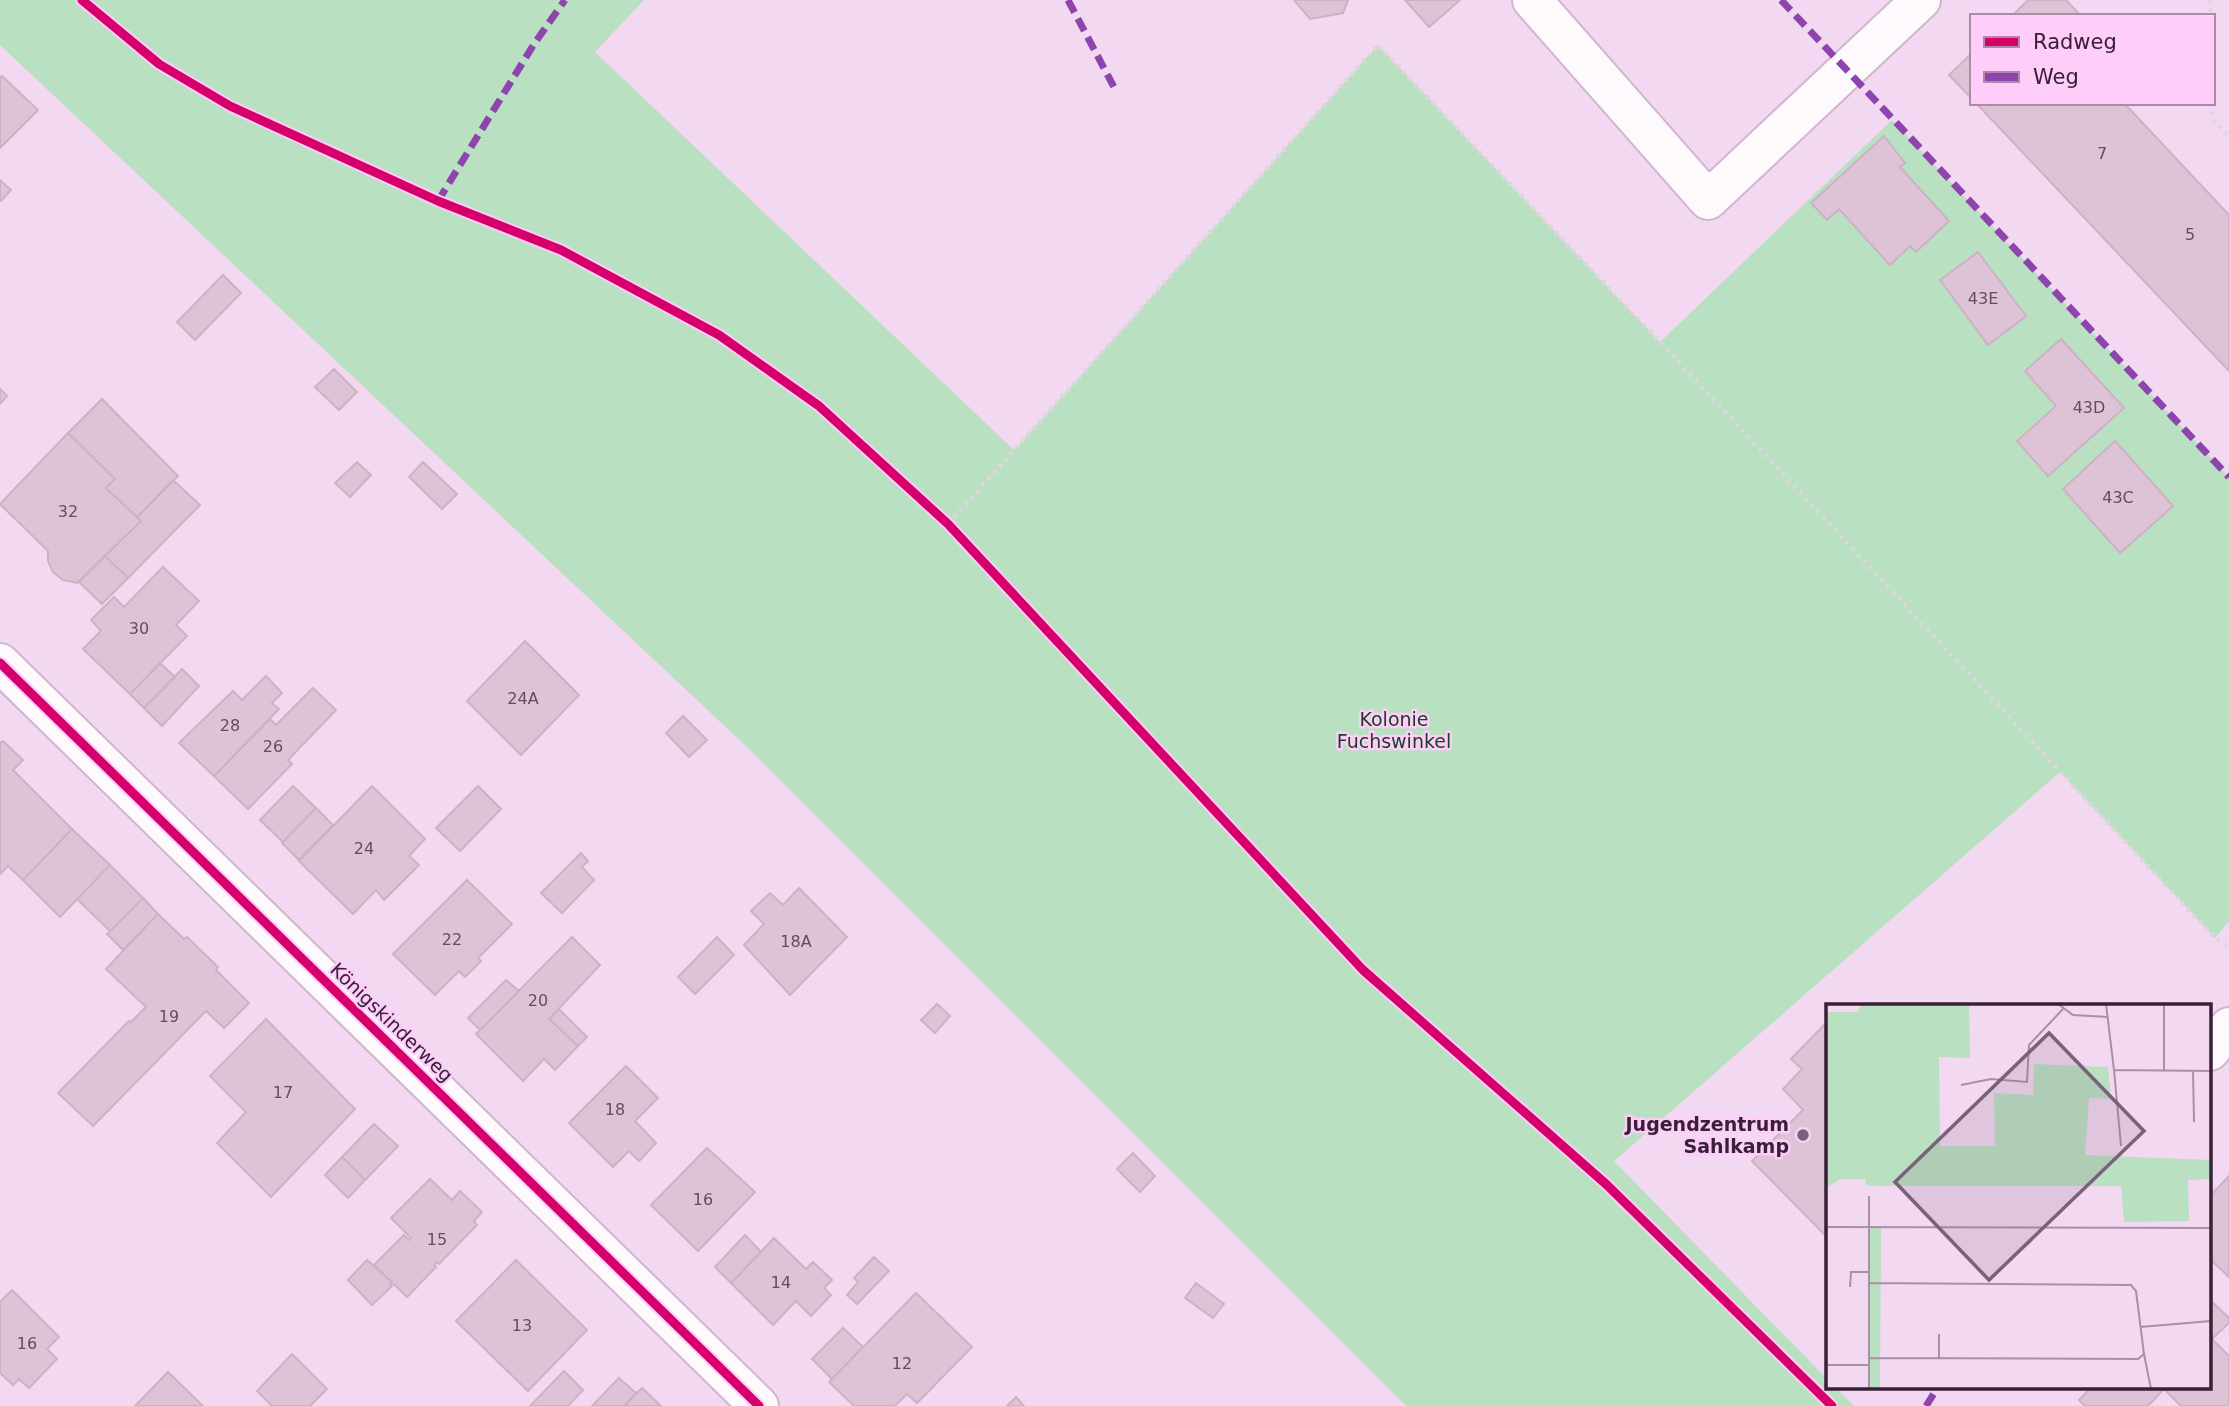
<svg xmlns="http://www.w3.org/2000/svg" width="2229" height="1406" viewBox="0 0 2229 1406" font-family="'DejaVu Sans',sans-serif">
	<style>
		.green { fill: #b8e0c1 }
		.building { fill: #dec3d6; stroke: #ccb2c4; stroke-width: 2 }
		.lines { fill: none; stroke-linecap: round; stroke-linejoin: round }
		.minor-casing { stroke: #ceb6cc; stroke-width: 42 }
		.path { stroke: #ded5dd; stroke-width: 4.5; stroke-dasharray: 3.5 5; stroke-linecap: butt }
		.minor { stroke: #fdf9fd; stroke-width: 38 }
		.quiet { stroke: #8e44ad; stroke-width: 7; stroke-dasharray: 14 7; stroke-linecap: butt }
		.cycleway-casing { stroke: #fecdfa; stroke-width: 13 }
		.cycleway { stroke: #d6006c; stroke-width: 9 }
		.poi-dot { fill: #796178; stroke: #fecdfa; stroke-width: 2.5 }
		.labels { text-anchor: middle; stroke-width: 5; stroke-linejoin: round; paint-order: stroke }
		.number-label { font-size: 16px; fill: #634b60 }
		.park-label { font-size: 19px; fill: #173f20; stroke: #fecdfa }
		.street-label { font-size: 19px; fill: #382137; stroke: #fecdfa }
		.poi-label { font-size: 19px; font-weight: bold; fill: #382137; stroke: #fecdfa; text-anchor: end }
		.inset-road { fill: none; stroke: #a88fa7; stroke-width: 2 }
		.view { fill: #796178; fill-opacity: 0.15; stroke: #796178; stroke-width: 3.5 }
		.inset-edge { fill: none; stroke: #382137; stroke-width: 3.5 }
	</style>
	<rect width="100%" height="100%" fill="#f3d8f1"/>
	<path class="green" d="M0,0H644L595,52L1014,450L1378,45L1660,342L1892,120L2229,477V921L2215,938L2060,772L1614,1161L1828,1380V1387H1835L1854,1406H1406L748,748L0,45Z"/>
	<path class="building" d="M1294,0H1348L1343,13L1310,19Z
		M1405,0H1460L1429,27Z
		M2028,0H2066L2081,16H2012Z
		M1972,53V99L1949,75Z
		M2,76L38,110L0,148V78Z
		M1976,103H2124L2229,215V371Z
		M1884,136L1905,163L1900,167L1949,221L1916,252L1910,246L1890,265L1839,209L1827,220L1811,203Z
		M0,180L11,190L1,201L0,200Z
		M1978,252L2026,316L1988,345L1940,280Z
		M223,275L241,293L195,340L177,322Z
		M2061,339L2124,408L2048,476L2017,441L2056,406L2025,371Z
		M334,369L357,392L339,410L315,387Z
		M0,389L7,396L0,404Z
		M102,399L178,476L137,517L106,488L115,479L68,433Z
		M68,433L115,479L106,488L141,521L77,583L63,580L53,572L48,561V551L0,504Z
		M2115,441L2173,506L2120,553L2063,489Z
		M357,462L371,475L350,497L335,483Z
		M423,462L457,494L442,509L409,477Z
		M173,480L200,505L128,578L105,556L141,521L137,517Z
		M105,556L128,578L102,604L79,582Z
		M163,567L199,601L176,625L187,636L130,694L83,649L101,631L91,620L114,597L124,607Z
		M525,641L579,695L521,755L467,701Z
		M160,663L175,677L144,708L130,694Z
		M182,669L199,686L162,726L144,708Z
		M266,676L282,693L272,703L279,709L214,776L179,743L233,691L242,700Z
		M313,688L336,710L288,760L292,764L248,809L214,776L270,719L276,725Z
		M683,716L707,740L689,757L666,733Z
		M3,741L23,760L13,770L72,829L23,880L8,866L0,874V743Z
		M293,786L316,808L283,842L260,820Z
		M372,786L425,839L409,856L419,865L384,900L376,890L353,914L299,861Z
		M478,786L501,809L460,851L436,828Z
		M316,808L333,825L299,860L282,843Z
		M72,829L110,865L60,917L23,880Z
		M581,853L588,861L582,867L594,880L562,913L541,893Z
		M110,865L143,898L110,931L77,899Z
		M467,880L512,924L478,958L481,961L465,977L459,971L435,995L393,954Z
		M799,888L847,937L790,995L744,945L764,924L751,911L770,893L783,905Z
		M143,898L158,914L123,950L107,934Z
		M158,914L184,939L187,937L218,967L216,970L249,1003L224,1028L206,1011L93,1126L58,1093L129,1021L131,1022L146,1007L106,969Z
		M572,937L600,965L549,1019L578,1046L555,1070L544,1059L523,1081L476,1034Z
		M717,937L734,955L695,994L678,977Z
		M506,980L519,991L480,1030L468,1018Z
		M937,1004L950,1016L935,1033L921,1020Z
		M559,1009L587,1037L578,1046L549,1019Z
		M266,1019L355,1109L271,1197L217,1143L246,1112L210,1076Z
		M1824,1025L1828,1029V1238L1752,1161L1803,1110L1783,1089L1802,1069L1791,1059Z
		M626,1066L658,1098L635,1121L656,1143L639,1161L629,1151L613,1167L569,1123Z
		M374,1124L398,1146L365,1180L342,1157Z
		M707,1148L755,1192L698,1251L651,1205Z
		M1133,1153L1155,1176L1140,1192L1117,1169Z
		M342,1157L365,1180L348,1198L325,1175Z
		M2229,1176V1277L2210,1259V1196Z
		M430,1179L452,1200L460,1191L482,1212L474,1221L477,1225L439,1264L436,1262L434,1265L436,1267L407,1297L374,1265L404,1235L409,1240L411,1238L391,1218Z
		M745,1235L761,1252L731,1283L715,1267Z
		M774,1238L806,1269L813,1262L832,1280L824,1288L831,1295L811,1316L796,1301L773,1325L731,1283Z
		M874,1257L889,1271L857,1304L847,1295L858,1282L854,1278Z
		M367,1260L392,1282L390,1284L392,1286L372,1305L348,1280Z
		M516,1260L587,1330L528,1391L456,1321Z
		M1196,1283L1224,1304L1213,1318L1185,1298Z
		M12,1290L59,1337L47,1349L57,1359L29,1388L19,1379L13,1385L0,1373V1302Z
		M916,1293L972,1347L917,1403L907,1394L895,1406H854L829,1382Z
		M2210,1300L2229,1318V1323L2212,1339L2229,1356V1406H2181L2164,1389L2148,1406H2085L2079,1400L2091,1387H2210Z
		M843,1328L863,1347L832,1379L812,1359Z
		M292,1354L327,1389L310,1406H272L257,1391Z
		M564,1371L583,1390L568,1406H530Z
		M168,1372L203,1406H135Z
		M619,1378L636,1393L624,1406H592Z
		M642,1388L661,1406H624Z
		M1016,1397L1024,1406H1007Z"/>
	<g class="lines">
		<g class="minor-casing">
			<path id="minor" d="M1532,0L1708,200L1921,0
				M0,663L759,1406
				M2210,1051L2229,1027"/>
		</g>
		<path class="path" d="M2210,0V16
			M2212,103V119L2229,137
			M948,524L1378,45L1660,342L2215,938L2229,948"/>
		<use href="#minor" class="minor"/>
		<path class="quiet" d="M1068,0L1115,89
			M1781,0L2229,477
			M438,201L534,44L565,0
			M1926,1406L1938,1387"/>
		<g class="cycleway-casing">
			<path id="cycleway" d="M82,0L159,64L230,106L438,201L561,250L719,335L819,406L948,524L1363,970L1607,1185L1832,1406
				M0,663L759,1406"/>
		</g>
		<use href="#cycleway" class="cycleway"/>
	</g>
	<circle class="poi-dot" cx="1803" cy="1135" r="7"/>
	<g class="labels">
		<g class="number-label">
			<text x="2102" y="159">7</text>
			<text x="2190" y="240">5</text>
			<text x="1983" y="304">43E</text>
			<text x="2089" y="413">43D</text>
			<text x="2118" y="503">43C</text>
			<text x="68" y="517">32</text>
			<text x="139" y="634">30</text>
			<text x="523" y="704">24A</text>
			<text x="230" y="731">28</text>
			<text x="273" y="752">26</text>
			<text x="364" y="854">24</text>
			<text x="452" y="945">22</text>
			<text x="796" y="947">18A</text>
			<text x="538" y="1006">20</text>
			<text x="169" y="1022">19</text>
			<text x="283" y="1098">17</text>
			<text x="615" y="1115">18</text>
			<text x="703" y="1205">16</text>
			<text x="437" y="1245">15</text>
			<text x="781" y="1288">14</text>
			<text x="522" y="1331">13</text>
			<text x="27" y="1349">16</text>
			<text x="902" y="1369">12</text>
		</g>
		<g class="park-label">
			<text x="1394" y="726">Kolonie<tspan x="1394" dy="22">Fuchswinkel</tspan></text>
		</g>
		<g class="street-label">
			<text transform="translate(392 1022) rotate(44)" y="7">Königskinderweg</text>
		</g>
		<g class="poi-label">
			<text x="1789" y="1131">Jugendzentrum<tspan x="1789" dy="22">Sahlkamp</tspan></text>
		</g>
	</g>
	<g transform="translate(1826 1004)">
		<rect width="385" height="385" fill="#f3d8f1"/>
		<path d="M36,0H143L144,54L113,53L114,142H169L168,89L207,91L208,60L282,63L285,95L263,94L259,151L385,156V175L362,176L363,217L298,218L295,182H52L40,181V175H14L0,184V8H31ZM43,224H55L54,385H43Z" fill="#b8e0c1"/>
		<path class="inset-road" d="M232,0L247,11L282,13M280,0L288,66L385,67M288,66L295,142M338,66V0M367,67L368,118M135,81L165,75L201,78L203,41L237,5M43,192V385M0,223L385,224M43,279L305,281L310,287L318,350L312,355L43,354M24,283L25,268H43M314,323L385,317M318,350L325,385M113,354V330M0,361H43"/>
		<path class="view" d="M223,29L318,127L163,276L69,178Z"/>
		<rect width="385" height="385" class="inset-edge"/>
	</g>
	<rect x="1970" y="14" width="245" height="91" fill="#fecdfa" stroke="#af88ac" stroke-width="2"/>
	<rect x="1984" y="37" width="35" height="10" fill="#d6006c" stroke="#af88ac" stroke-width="2"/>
	<text x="2033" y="49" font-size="21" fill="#382137">Radweg</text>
	<rect x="1984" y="72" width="35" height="10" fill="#8e44ad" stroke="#af88ac" stroke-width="2"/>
	<text x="2033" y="84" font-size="21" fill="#382137">Weg</text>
</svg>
